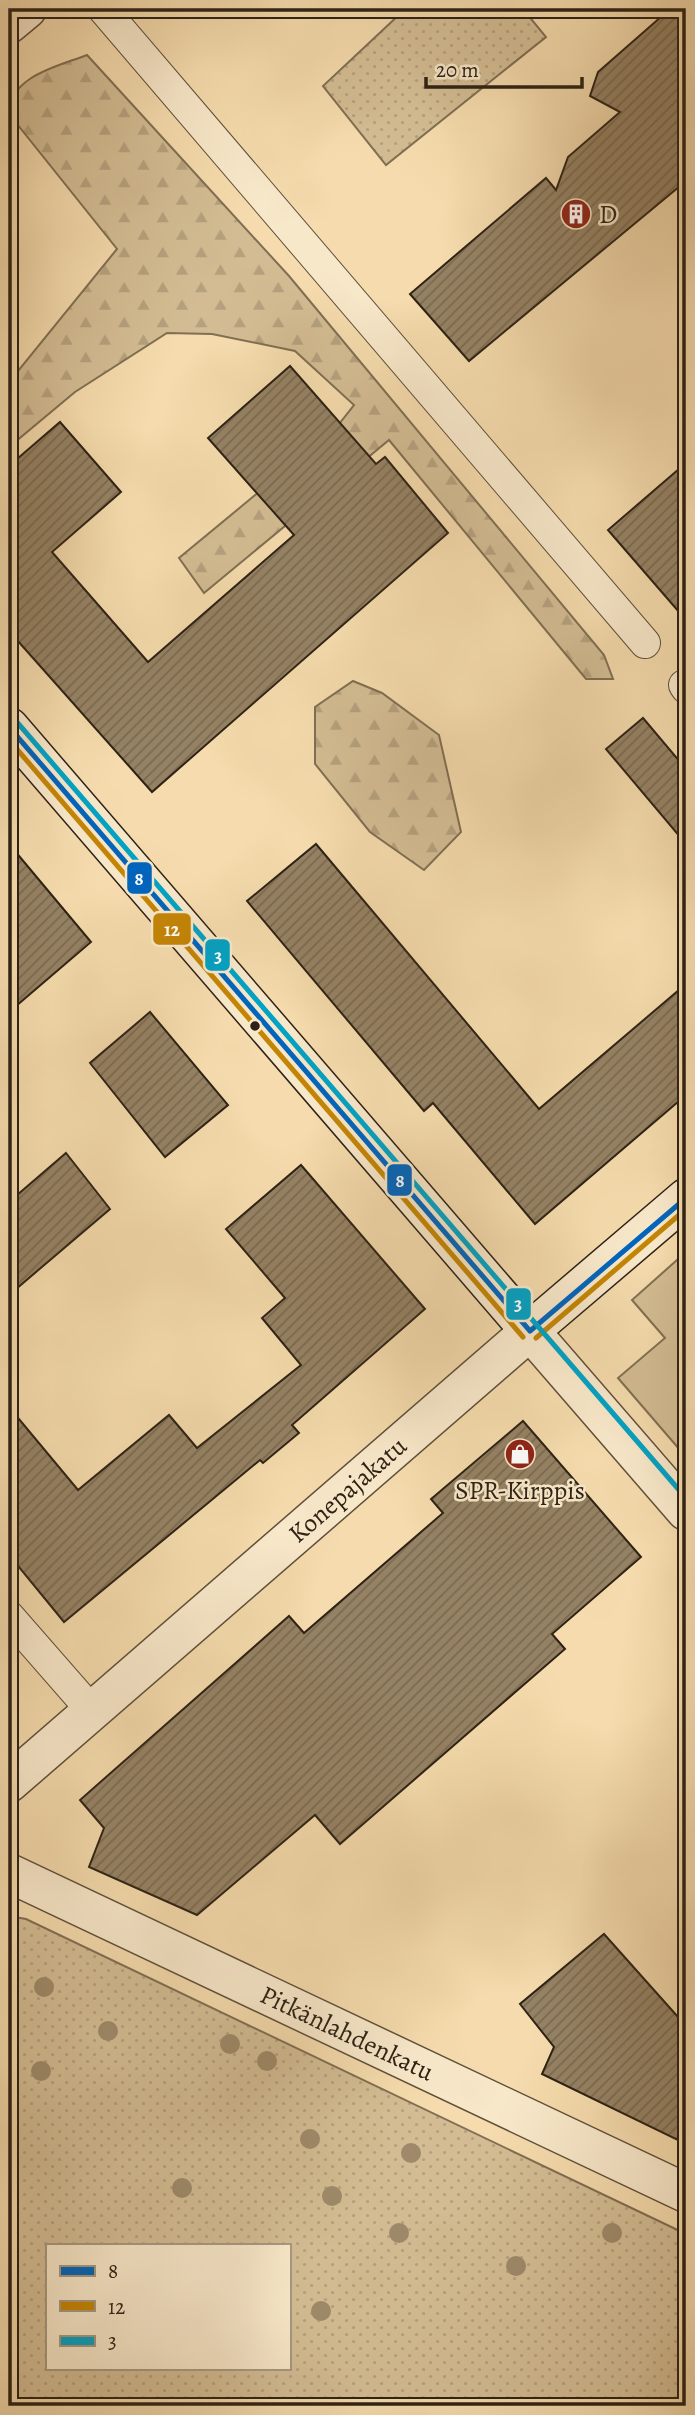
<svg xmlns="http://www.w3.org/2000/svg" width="695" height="2415" viewBox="0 0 695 2415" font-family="Alegreya,serif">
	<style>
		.green { fill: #d3bc93; stroke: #806f54; stroke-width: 2 }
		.forest { fill: url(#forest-firs); stroke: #806f54; stroke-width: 2 }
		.park { fill: url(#park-dots); stroke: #806f54; stroke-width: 2; fill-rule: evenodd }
		.building { fill: url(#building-hatch); stroke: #2d2215; stroke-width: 2 }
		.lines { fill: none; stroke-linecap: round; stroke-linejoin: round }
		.service-casing { stroke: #5f503b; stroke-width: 32 }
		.minor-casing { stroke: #5f503b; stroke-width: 41 }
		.tertiary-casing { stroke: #5f503b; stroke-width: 41 }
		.secondary-casing { stroke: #2d2215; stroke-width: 41 }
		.service { stroke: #f8e8ca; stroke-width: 30 }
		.minor { stroke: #f8e8ca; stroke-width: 38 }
		.tertiary { stroke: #f8e8ca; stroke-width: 38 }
		.secondary { stroke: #f8e8ca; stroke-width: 38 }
		.bus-1-casing { stroke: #f8e8ca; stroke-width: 10 }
		.bus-2-casing { stroke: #f8e8ca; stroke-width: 10 }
		.bus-3-casing { stroke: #f8e8ca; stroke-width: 10 }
		.bus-1 { stroke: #0065bd; stroke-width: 5 }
		.bus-2 { stroke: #c48505; stroke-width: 5 }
		.bus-3 { stroke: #02a2c5; stroke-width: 5 }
		.tree { fill: #9e8a6a }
		.bus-dot { fill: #2d2215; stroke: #f8e8ca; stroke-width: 2.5 }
		.labels { text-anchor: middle; stroke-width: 5; stroke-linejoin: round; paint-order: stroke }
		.poi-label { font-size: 26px; fill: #2d2215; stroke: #f8e8ca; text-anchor: start }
		.street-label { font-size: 26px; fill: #2d2215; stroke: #f8e8ca }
		.line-badge { stroke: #f8e8ca; stroke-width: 2.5 }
		.badge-label { font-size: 19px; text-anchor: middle; font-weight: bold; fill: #fff }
	</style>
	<defs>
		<pattern id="forest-firs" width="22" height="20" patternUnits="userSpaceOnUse" patternTransform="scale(1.75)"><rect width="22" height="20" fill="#d3bc93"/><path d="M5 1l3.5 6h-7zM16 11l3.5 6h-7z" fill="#b5a17e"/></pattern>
		<pattern id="park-dots" width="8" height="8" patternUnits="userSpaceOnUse" patternTransform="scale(1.75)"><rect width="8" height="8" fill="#d3bc93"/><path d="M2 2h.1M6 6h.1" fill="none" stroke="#b5a17e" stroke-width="1.8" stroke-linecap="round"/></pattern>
		<pattern id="building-hatch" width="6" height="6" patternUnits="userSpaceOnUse" patternTransform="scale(1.75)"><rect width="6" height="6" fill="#958264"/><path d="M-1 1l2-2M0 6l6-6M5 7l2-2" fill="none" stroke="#7a6a51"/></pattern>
	</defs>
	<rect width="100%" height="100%" fill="#f5dbad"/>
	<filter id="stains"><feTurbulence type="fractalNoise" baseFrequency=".00286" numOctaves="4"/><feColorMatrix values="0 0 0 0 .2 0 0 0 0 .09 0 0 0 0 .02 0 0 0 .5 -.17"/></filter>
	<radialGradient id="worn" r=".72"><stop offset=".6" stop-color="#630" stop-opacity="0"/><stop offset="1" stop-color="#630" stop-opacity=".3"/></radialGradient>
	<path class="green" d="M686,1252V1457L618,1378L665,1338L632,1300Z"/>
	<path class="forest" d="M87,55L289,276L604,655L613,679H586L389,440L204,593L179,558L335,429L354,405L295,351L212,334L167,333L75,392L9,447V382L117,249L9,114C9,76 59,66 87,55Z
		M353,681L382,693L439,735L461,832L424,870L370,832L315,764V707Z"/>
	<path class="park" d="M414,9H523L546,37L386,165L323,86L401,13Z
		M9,1916L26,1919L686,2234V2406H9ZM47,2245H289V2368H47Z"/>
	<path class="building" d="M670,9H686V181L469,361L410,294L546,178L556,190L568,157L620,112L590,96L598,72Z
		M290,366L376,464L385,457L448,533L152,792L9,631V466L60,422L121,492L52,552L148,662L294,535L208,438Z
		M686,463V620L608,530Z
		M643,718L686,769V844L606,749Z
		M9,844L91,942L9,1012Z
		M316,844L539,1109L686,984V1095L535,1224L433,1103L424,1111L247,901Z
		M150,1012L228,1105L165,1157L90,1063Z
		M66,1153L110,1209L9,1295V1202Z
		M301,1165L425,1309L292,1425L299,1433L263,1463L260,1460L64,1622L9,1555V1407L78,1490L169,1415L197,1448L301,1365L262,1318L285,1298L226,1229Z
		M523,1421L641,1557L552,1634L565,1649L340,1844L315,1815L197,1915L89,1867L104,1828L80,1800L289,1616L304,1633L443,1513L431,1499Z
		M604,1934L686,2026V2144L542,2074L554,2047L520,2004Z"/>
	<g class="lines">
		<g class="service-casing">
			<path id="service" d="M103,9L645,643
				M684,685L686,688
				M9,1616L92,1711"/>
		</g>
		<g class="minor-casing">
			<g id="minor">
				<path d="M9,24L27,9"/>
				<path d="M530,1331L686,1511"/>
				<path id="s1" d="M9,1873L686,2193"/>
			</g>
		</g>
		<g class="tertiary-casing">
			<g id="tertiary">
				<path id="s2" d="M9,1783L530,1331"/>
			</g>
		</g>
		<g class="secondary-casing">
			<path id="secondary" d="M9,727L530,1331L686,1198"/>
		</g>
		<use href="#service" class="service"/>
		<use href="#minor" class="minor"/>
		<use href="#tertiary" class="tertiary"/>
		<use href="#secondary" class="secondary"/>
		<g class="bus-1-casing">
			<path id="bus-1" d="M9,727L530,1331
				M530,1331L686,1198"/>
		</g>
		<g class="bus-2-casing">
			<path id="bus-2" d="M9,740L523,1337
				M536,1338L686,1209"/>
		</g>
		<g class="bus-3-casing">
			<path id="bus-3" d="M16,721L686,1498"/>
		</g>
		<use href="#bus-1" class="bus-1"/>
		<use href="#bus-2" class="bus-2"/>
		<use href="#bus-3" class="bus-3"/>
	</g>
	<g class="tree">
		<circle cx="44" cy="1987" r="10"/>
		<circle cx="108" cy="2031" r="10"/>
		<circle cx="230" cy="2044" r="10"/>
		<circle cx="267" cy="2061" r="10"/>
		<circle cx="41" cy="2071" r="10"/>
		<circle cx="310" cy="2139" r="10"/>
		<circle cx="411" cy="2153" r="10"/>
		<circle cx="182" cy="2188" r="10"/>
		<circle cx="332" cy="2196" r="10"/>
		<circle cx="399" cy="2233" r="10"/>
		<circle cx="612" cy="2233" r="10"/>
		<circle cx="516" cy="2266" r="10"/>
		<circle cx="321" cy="2311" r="10"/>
	</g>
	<defs>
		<g id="building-disc" transform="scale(1.575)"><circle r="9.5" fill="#8f2418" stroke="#f8e8ca"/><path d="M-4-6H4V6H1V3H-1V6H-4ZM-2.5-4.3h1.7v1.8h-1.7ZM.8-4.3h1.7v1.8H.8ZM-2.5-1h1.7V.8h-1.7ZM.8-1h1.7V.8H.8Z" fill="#fff"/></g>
		<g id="shop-disc" transform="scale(1.575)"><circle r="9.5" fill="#8f2418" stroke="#f8e8ca"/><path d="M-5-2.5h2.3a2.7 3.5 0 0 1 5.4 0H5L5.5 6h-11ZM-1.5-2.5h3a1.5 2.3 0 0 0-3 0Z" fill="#fff"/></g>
	</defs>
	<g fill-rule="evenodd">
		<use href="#building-disc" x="576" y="214"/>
		<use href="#shop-disc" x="520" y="1454"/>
	</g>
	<circle class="bus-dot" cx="255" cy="1026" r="6"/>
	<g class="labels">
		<g class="poi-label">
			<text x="599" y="223">D</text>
			<text x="520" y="1499" text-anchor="middle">SPR-Kirppis</text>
		</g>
		<g class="street-label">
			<text dy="9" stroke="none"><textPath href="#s2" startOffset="448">Konepajakatu</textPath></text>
			<text dy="9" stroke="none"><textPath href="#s1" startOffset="374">Pitkänlahdenkatu</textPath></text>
		</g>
	</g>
	<g class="line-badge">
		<rect x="126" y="861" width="27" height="34" rx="7" fill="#0065bd"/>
		<rect x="152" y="912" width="40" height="34" rx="7" fill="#c48505"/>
		<rect x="204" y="938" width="27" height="34" rx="7" fill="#02a2c5"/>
		<rect x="386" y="1163" width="27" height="34" rx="7" fill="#0065bd"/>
		<rect x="505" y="1287" width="27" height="34" rx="7" fill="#02a2c5"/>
	</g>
	<g class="badge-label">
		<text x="139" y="885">8</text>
		<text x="172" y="936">12</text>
		<text x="218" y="962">3</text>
		<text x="400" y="1187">8</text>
		<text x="518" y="1310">3</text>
	</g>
	<rect width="695" height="2415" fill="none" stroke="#f5dbad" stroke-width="35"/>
	<rect x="10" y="10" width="674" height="2394" fill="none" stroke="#2d2215" stroke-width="3.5"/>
	<rect x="18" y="18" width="660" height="2380" fill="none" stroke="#2d2215" stroke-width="2"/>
	<rect x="46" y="2244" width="245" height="126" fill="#f8e8ca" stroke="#a79982" stroke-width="2"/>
	<rect x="60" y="2266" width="35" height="10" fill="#0065bd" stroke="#a79982" stroke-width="2"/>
	<text x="108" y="2278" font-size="21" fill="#2d2215">8</text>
	<rect x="60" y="2301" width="35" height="10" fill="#c48505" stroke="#a79982" stroke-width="2"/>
	<text x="108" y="2314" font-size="21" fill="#2d2215">12</text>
	<rect x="60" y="2336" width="35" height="10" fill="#02a2c5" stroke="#a79982" stroke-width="2"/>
	<text x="108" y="2348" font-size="21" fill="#2d2215">3</text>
	<path d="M426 77v10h156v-10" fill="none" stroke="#2d2215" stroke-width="3.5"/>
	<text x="436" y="77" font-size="21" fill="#2d2215" stroke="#f8e8ca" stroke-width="5" paint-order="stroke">20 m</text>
	<rect width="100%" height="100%" filter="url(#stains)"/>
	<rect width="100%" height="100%" fill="url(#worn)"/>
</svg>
